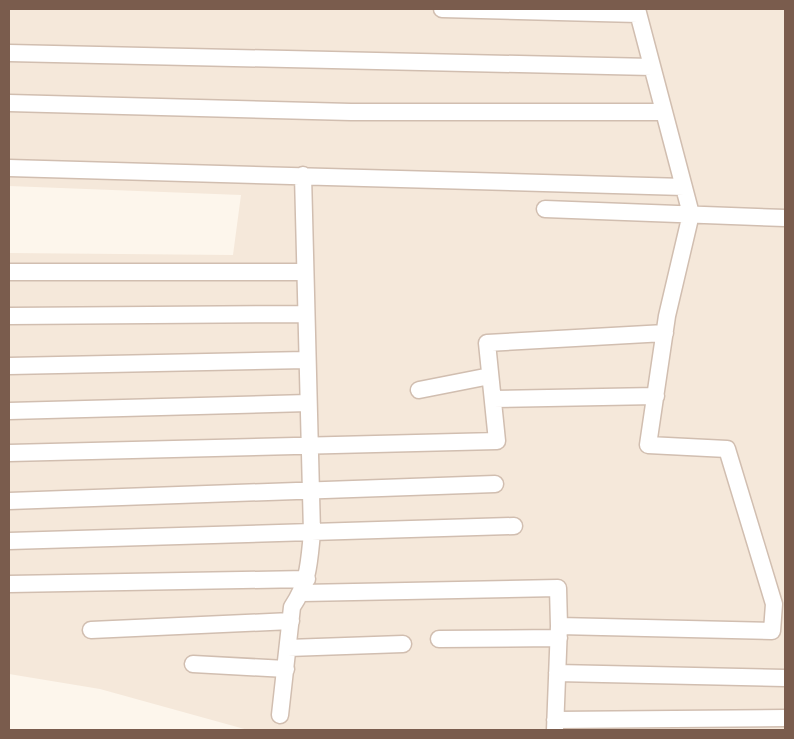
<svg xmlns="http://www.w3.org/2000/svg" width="794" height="739" viewBox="0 0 794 739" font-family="Overpass,sans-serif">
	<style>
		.residential { fill: #f5e8da }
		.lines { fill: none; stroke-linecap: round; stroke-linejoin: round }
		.minor-casing { stroke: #d1beb0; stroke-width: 19 }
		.minor { stroke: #fff; stroke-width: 16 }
	</style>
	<rect width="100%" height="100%" fill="#fdf6ec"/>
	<path class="residential" d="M9,9H785V730H248L100,689L9,674V253L233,255L241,195L9,186Z"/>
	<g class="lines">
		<g class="minor-casing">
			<path id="minor" d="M442,9L638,14
				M9,53L652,67
				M9,103L351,112H664
				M9,168L684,187
				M545,209L785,218
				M9,272H305
				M9,316L306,314
				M9,366L307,360
				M419,390L490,376
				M493,399L656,396
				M9,411L308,403
				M9,453L497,441L487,343L665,333
				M9,501L495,484
				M9,541L514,526
				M9,584L307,579
				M302,593L558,588L559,626
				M91,630L291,621
				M439,639L559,638
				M288,648L403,644
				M193,664L286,669
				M557,673L785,678
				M280,715L292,607C309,582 309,562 312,533L303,175
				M555,720L785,718
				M555,730L559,626L772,631L774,604L727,449L648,445L667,316L691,214L637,9"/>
		</g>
		<use href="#minor" class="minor"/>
	</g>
	<rect width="794" height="739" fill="none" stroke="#7a5c4d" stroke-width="20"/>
</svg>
